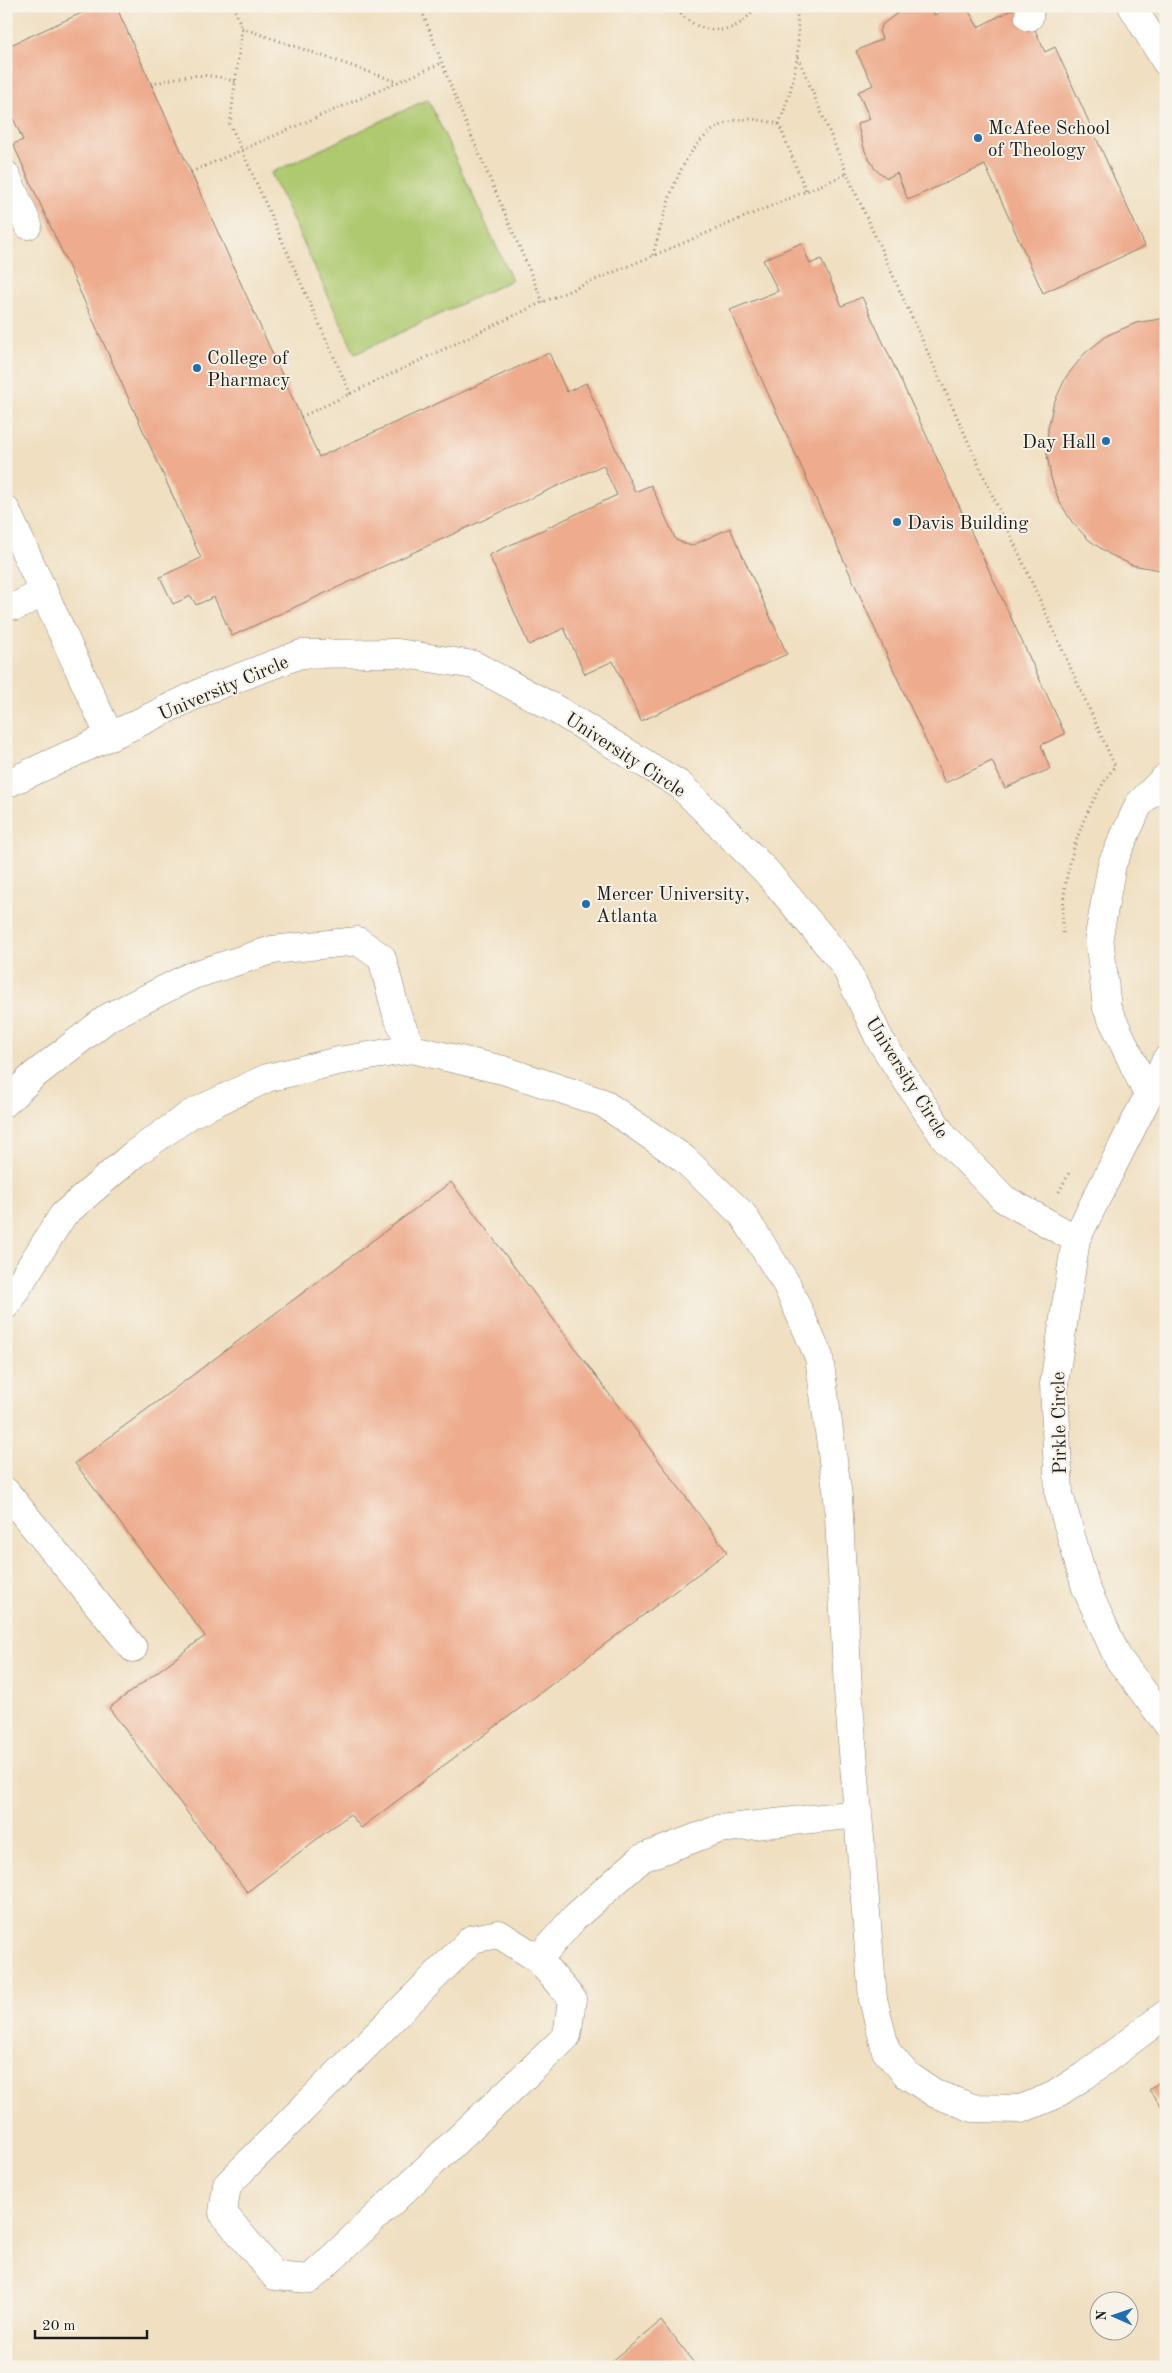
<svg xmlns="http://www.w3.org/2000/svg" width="1172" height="2373" viewBox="0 0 1172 2373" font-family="'Old Standard TT',serif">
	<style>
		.green { fill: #aec96f; stroke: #657246 }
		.building { fill: #eeab8d }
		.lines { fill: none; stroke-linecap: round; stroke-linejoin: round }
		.minor-casing { stroke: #867e6e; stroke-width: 29 }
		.path { stroke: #867e6e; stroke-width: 3; stroke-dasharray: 1 4; stroke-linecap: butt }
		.minor { stroke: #fff; stroke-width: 28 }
		.poi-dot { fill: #1f6fb2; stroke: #f7f3e8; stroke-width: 2 }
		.labels { text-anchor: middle; stroke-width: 4; stroke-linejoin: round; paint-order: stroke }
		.poi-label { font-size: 19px; fill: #1c1c1c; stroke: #f7f3e8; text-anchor: start }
		.street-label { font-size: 19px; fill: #1c1c1c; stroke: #f7f3e8 }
	</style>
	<rect width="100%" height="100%" fill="#f7f3e8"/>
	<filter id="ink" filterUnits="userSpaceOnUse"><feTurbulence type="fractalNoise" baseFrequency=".02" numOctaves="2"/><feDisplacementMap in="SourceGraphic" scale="10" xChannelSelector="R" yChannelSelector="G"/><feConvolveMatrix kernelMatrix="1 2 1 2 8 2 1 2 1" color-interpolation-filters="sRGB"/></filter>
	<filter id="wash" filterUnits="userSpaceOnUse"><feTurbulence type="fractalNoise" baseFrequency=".0096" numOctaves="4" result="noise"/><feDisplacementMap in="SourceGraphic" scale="20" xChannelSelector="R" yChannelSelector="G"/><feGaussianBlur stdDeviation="1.12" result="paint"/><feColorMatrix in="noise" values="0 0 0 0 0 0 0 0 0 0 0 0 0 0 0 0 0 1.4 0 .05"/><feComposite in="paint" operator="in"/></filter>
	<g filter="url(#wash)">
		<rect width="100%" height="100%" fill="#f0dfc1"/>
		<path class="green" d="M428,99L512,280L355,354L271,173Z"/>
		<g id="blocks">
			<path class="building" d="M97,6H116L319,457L549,353L567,392L586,383L635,492L651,485L676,540L691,546L730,528L787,654L641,721L613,661L585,674L564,628L529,645L489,555L617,495L603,465L232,636L214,597L196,605L191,596L173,604L160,577L201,558L13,144L23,140L6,103V47Z
				M955,6H966L978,27L1019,6L1029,17L1045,52L1055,47L1145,246L1043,293L985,165L908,200L897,173L887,178L875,169L865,151L857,124L870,119L858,92L873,85L856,51L882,39L879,31L883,24L904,8L932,7L934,15Z
				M801,243L810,264L821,259L842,306L862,297L1065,734L1041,745L1050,769L1005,788L992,761L945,783L730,310L778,291L763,260Z
				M1166,318V571L1132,565L1109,554L1089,540L1072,522L1059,501L1051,478L1047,454L1048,429L1053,405L1066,377L1085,353L1108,335L1136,323Z
				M451,1182L727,1552L361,1828L350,1814L247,1892L109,1708L205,1636L75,1463Z
				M1166,2077V2112L1149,2090Z
				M661,2321L697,2367H605Z"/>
		</g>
	</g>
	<g filter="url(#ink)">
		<use href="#blocks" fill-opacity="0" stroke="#867e6e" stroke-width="1"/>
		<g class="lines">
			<g class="minor-casing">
				<path id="minor" d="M1132,6L1166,62
					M1029,17L1030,6
					M6,175L28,225
					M6,510L110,737
					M17,606L44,592
					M6,784L132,726L206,690L301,654L398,653L474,665L552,707L680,785L766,871L844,964L880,1040L944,1137L1004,1199L1076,1239
					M1166,1060L1076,1239L1054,1384L1059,1494L1086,1588L1118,1658L1166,1722
					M1148,1095L1107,1008L1099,936L1112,864L1139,804L1166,777
					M6,1102L33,1076L109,1017L191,976L272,950L358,941L382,958L397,1015L412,1049
					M6,1305L63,1215L134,1154L191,1114L267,1078L338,1061L412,1049L503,1070L603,1103L683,1158L743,1215L787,1285L819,1357L838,1497L848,1690L858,1814
					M6,1492L133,1648
					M499,1934L538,1959L572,1999L567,2036L310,2279L275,2276L223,2213L227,2185L472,1939Z
					M538,1959L575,1917L642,1858L719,1829L858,1814L873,1999L886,2051L907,2075L936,2094L973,2108L1021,2109L1053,2096L1084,2076L1166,2014"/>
			</g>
			<path class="path" d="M233,6L242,28L230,124L351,395
				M420,6L459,107L543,302
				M674,6C694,35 737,41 755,6
				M903,6L904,8
				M242,28L398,82
				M798,57L847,174
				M151,85C180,75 206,71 236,82
				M779,124C793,89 804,44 795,6
				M191,172L442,63
				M653,255C667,205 684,117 752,119C761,120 770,122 779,124L806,191
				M301,417L543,302L847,174L1115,766C1080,814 1060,874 1063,933
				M1059,1192L1070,1171"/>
			<use href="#minor" class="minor"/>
		</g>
	</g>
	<g class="poi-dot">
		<circle cx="978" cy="138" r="5"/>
		<circle cx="197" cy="368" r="5"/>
		<circle cx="1106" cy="441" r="5"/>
		<circle cx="897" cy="522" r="5"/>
		<circle cx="586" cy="904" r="5"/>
	</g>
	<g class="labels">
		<g class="poi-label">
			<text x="988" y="134">McAfee School<tspan x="988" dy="22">of Theology</tspan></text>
			<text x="207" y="364">College of<tspan x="207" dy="22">Pharmacy</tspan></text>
			<text x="1096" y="448" text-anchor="end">Day Hall</text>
			<text x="907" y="529">Davis Building</text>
			<text x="596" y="900">Mercer University,<tspan x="596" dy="22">Atlanta</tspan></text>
		</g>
		<g class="street-label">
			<text transform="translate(223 687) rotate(-23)" y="7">University Circle</text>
			<text transform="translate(626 754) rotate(33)" y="7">University Circle</text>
			<text transform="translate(908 1077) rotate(58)" y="7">University Circle</text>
			<text transform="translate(1058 1423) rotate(-91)" y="7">Pirkle Circle</text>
		</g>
	</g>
	<rect width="1172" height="2373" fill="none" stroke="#f7f3e8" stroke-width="25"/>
	<g transform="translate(1114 2316) rotate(272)"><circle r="24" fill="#f7f3e8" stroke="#9f9d96"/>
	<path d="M0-4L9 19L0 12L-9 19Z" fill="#1f6fb2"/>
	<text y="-8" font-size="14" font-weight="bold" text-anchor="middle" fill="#1c1c1c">N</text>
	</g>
	<path d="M35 2330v8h112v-8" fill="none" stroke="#1c1c1c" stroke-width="2.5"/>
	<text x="42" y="2330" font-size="15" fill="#1c1c1c" stroke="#f7f3e8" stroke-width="4" paint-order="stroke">20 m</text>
</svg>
